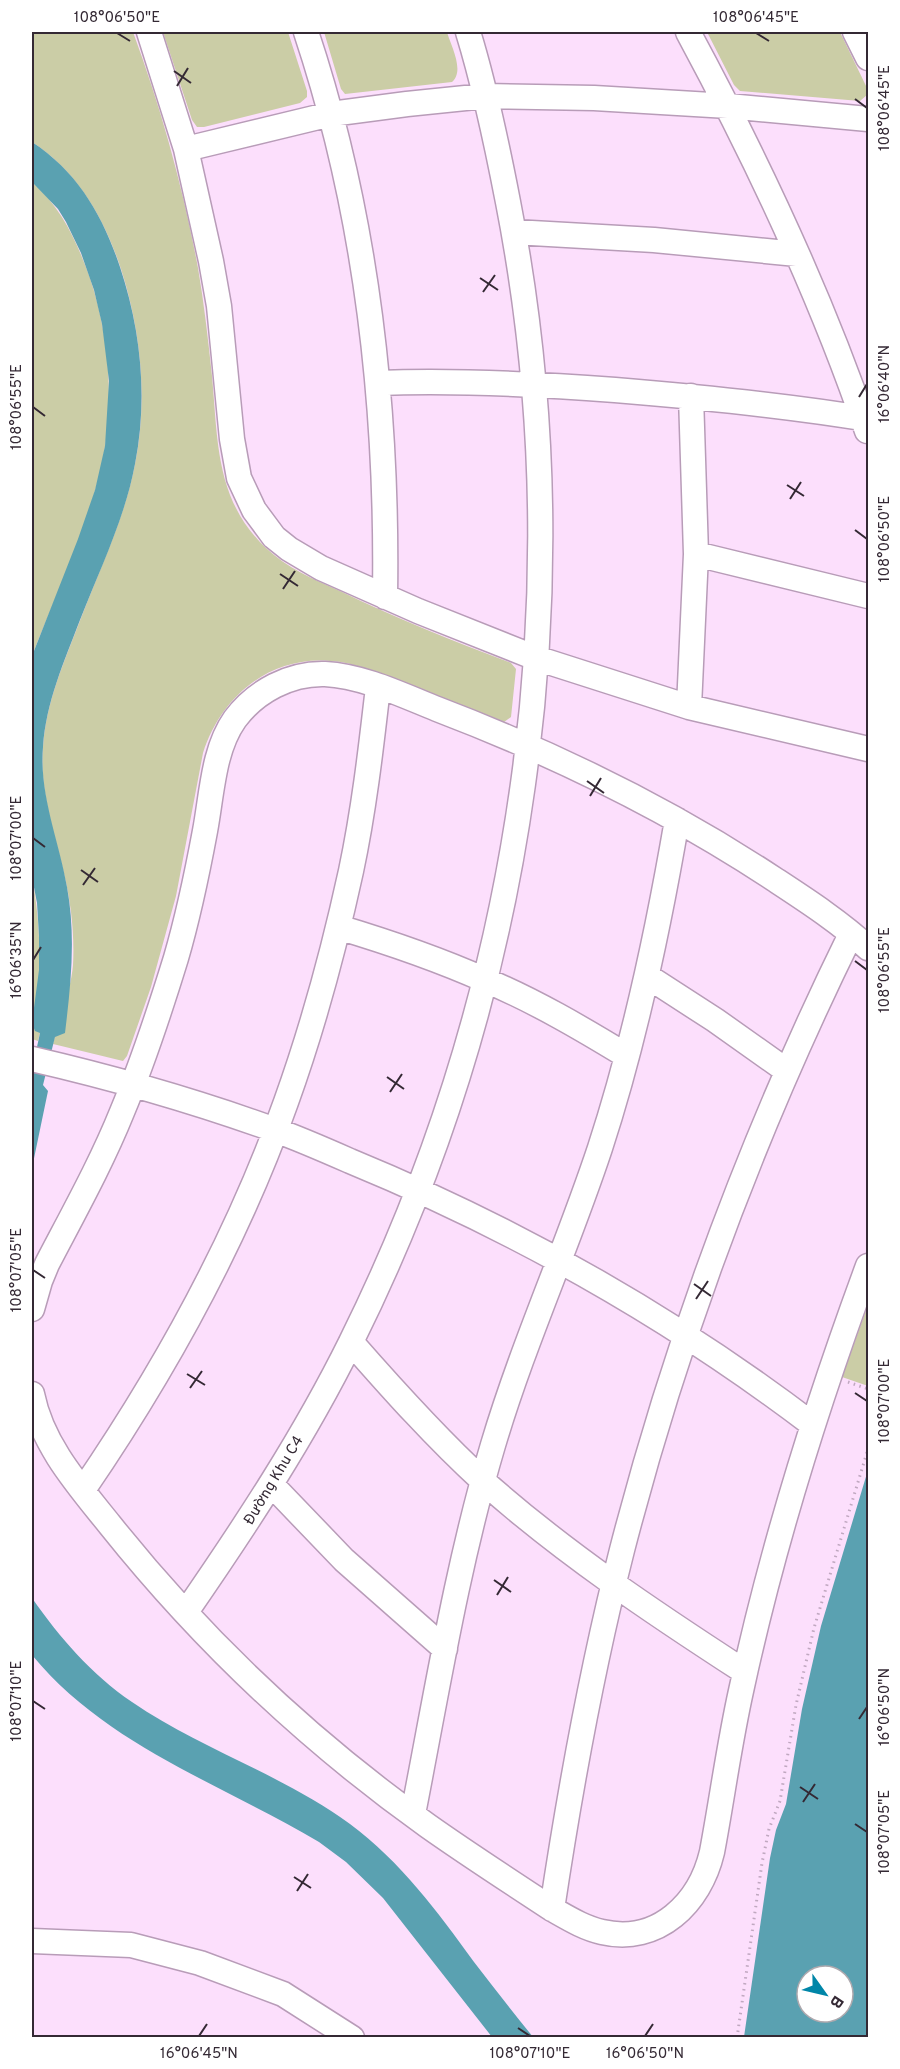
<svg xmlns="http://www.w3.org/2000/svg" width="900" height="2069" viewBox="0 0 900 2069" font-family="Overpass,sans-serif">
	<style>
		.green { fill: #cbcda6 }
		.water { fill: #5aa1b1; fill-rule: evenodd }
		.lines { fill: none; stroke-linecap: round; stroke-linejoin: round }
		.minor-casing { stroke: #b89cb8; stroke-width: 27 }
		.path { stroke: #c0a8c0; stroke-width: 3; stroke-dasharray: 1.5 4.5; stroke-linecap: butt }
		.minor { stroke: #fff; stroke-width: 24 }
		.ticks { fill: none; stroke: #342934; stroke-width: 2 }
		.labels { text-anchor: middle; stroke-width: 5; stroke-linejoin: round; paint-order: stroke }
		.street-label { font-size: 15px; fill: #342934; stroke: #fff }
		.neatline { fill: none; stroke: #342934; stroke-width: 2 }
		.ticks-label { font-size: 15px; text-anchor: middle; fill: #342934 }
	</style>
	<rect width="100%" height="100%" fill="#fcdffc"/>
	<path class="green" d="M32,32H133C161,108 183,187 198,268C204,303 208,339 212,376C218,440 215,500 266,548C287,568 313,579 340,591C396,618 453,641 511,663L516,669L511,717L504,722C470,708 435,695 401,682C378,674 355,662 330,661C269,656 221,697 203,753L176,896L151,987L127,1056L123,1061L53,1044C59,1019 71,990 73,965C74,947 73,929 71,912C65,856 38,803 43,747C46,701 65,660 81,618C100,568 125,517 135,464C148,400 141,331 121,269C104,218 78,172 32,142Z
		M163,32H288L307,91V97L300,103L204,127H197L192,120Z
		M324,32H447C451,46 465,71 452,82L345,94L341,89Z
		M707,32H840L867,88V95L860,101L740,91L734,85Z
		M32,182C62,208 77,242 90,278C110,338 115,406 101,468C86,532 56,594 32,656Z
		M32,877C42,928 40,981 40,1033L38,1041L32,1039Z
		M868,1305V1386L842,1377Z"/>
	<path class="water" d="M32,142C78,172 103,216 120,267C141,330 148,398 135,464C125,518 100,569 80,620C64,662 46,702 43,747C39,795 59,840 67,887C76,936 71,983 65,1033L55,1037L43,1085L48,1091L32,1168V1070L40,1033L35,1031L32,1023L39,970V936L37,903L32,877V656L78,539L95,490L105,446L109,381L102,324L94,290L81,253L66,222L58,209L32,182Z
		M868,1470V2037H744L770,1858L776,1830L786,1804L802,1709L821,1626ZM807,1976H843V2012H807Z
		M32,1598C60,1638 91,1674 132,1702C201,1749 283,1775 350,1824C401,1862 437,1911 474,1962C493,1987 513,2012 533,2037H492L383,1898L346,1862L319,1842C220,1783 107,1746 32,1655Z"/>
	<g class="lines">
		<g class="minor-casing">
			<path id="minor" d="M149,32L186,149L211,261L219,306L232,439L239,478L254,510L274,537L289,549L321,568L418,611L536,658L689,707L868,749
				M306,32C367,215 388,405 385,597
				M688,32C757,160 820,293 867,431
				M855,32L868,58
				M186,149L331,114L407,104L485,96L594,98L728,106L868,119
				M514,232L654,240L797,254
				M378,383C457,380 536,384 615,390C700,397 784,405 868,419
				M696,554L868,596
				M689,707L696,554L691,396
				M338,927C388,942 438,959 485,980C535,1001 581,1028 627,1056
				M647,976L715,1020L787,1071
				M32,1059C114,1078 195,1101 275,1130C300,1139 325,1150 350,1161C515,1229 671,1317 813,1425
				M32,1309L40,1281L47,1264C73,1214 101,1164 122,1112C143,1062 160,1010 176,958C188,917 197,874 205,831C212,794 213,750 235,719C256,691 290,673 325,674C363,676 402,695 437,709C555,754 668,809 774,879C806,900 840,922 868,948
				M351,1342C393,1390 436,1438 483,1481C564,1553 654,1613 745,1672
				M32,1394C42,1445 78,1485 110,1525C201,1639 309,1741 428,1826C469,1855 511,1882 552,1909C568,1918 584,1928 602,1932C658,1945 700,1903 712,1852C722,1799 729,1745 741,1691C772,1547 817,1404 868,1266
				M272,1485L344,1560L445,1649
				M83,1490C165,1370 237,1240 286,1102C313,1027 334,949 351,871C364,810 371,748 378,687
				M186,1612C246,1525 304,1437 351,1342C525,992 583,586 508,202C497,145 485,87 468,32
				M413,1814C437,1691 457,1566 493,1445C523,1344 567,1248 600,1148C635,1041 658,931 677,820
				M552,1909C570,1789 592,1668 622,1550C677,1337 754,1131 851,934
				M32,1941L131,1945L200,1963L283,1994L352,2038"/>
		</g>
		<path class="path" d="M848,1382L868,1389
			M737,2038L762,1863L769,1829L780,1801L796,1705L814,1628L868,1449"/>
		<use href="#minor" class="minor"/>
	</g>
	<path class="ticks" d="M117,33L130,41M756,33L769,41M174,71L191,83M177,86L188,68M855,99L867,108M480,278L498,290M483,292L495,275M859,397L867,384M33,407L45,416M787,485L804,496M790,499L801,482M855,530L867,539M280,574L298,586M283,589L295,571M587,781L604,793M590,796L601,778M33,838L45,847M81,870L98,882M83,885L95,868M33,960L41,947M855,961L867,970M387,1077L404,1089M390,1092L402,1074M33,1270L45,1278M694,1284L711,1296M696,1299L708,1281M187,1374L205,1385M190,1388L202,1371M855,1393L867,1401M494,1580L511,1592M497,1595L508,1577M33,1701L45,1709M859,1719L867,1707M800,1787L818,1799M803,1802L815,1784M855,1824L867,1832M294,1877L311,1888M297,1891L308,1874M518,2028L530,2036M199,2036L207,2024M645,2036L653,2024"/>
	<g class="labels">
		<g class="street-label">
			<text transform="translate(273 1480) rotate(-59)" y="5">Đường Khu C4</text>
		</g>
	</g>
	<rect width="900" height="2069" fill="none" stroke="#ffffff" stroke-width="66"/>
	<g transform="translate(825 1994) rotate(124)"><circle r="28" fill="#ffffff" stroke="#aea9ae" stroke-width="1.5"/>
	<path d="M0-4.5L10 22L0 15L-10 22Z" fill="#0086a8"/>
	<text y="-9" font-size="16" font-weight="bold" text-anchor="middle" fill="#342934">B</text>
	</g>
	<rect x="33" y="33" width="834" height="2003" class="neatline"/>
	<g class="ticks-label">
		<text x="117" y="22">108°06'50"E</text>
		<text x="756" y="22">108°06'45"E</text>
		<text transform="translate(884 108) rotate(-90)" y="5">108°06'45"E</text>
		<text transform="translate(884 384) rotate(-90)" y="5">16°06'40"N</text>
		<text transform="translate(16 407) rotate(-90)" y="5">108°06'55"E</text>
		<text transform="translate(884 539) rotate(-90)" y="5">108°06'50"E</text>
		<text transform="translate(16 838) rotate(-90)" y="5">108°07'00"E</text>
		<text transform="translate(16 960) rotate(-90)" y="5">16°06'35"N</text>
		<text transform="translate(884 970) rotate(-90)" y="5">108°06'55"E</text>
		<text transform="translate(16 1270) rotate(-90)" y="5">108°07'05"E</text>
		<text transform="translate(884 1401) rotate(-90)" y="5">108°07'00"E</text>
		<text transform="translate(16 1701) rotate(-90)" y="5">108°07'10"E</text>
		<text transform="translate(884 1707) rotate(-90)" y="5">16°06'50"N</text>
		<text transform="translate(884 1832) rotate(-90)" y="5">108°07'05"E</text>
		<text x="199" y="2058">16°06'45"N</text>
		<text x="530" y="2058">108°07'10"E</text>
		<text x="645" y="2058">16°06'50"N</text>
	</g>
</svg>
